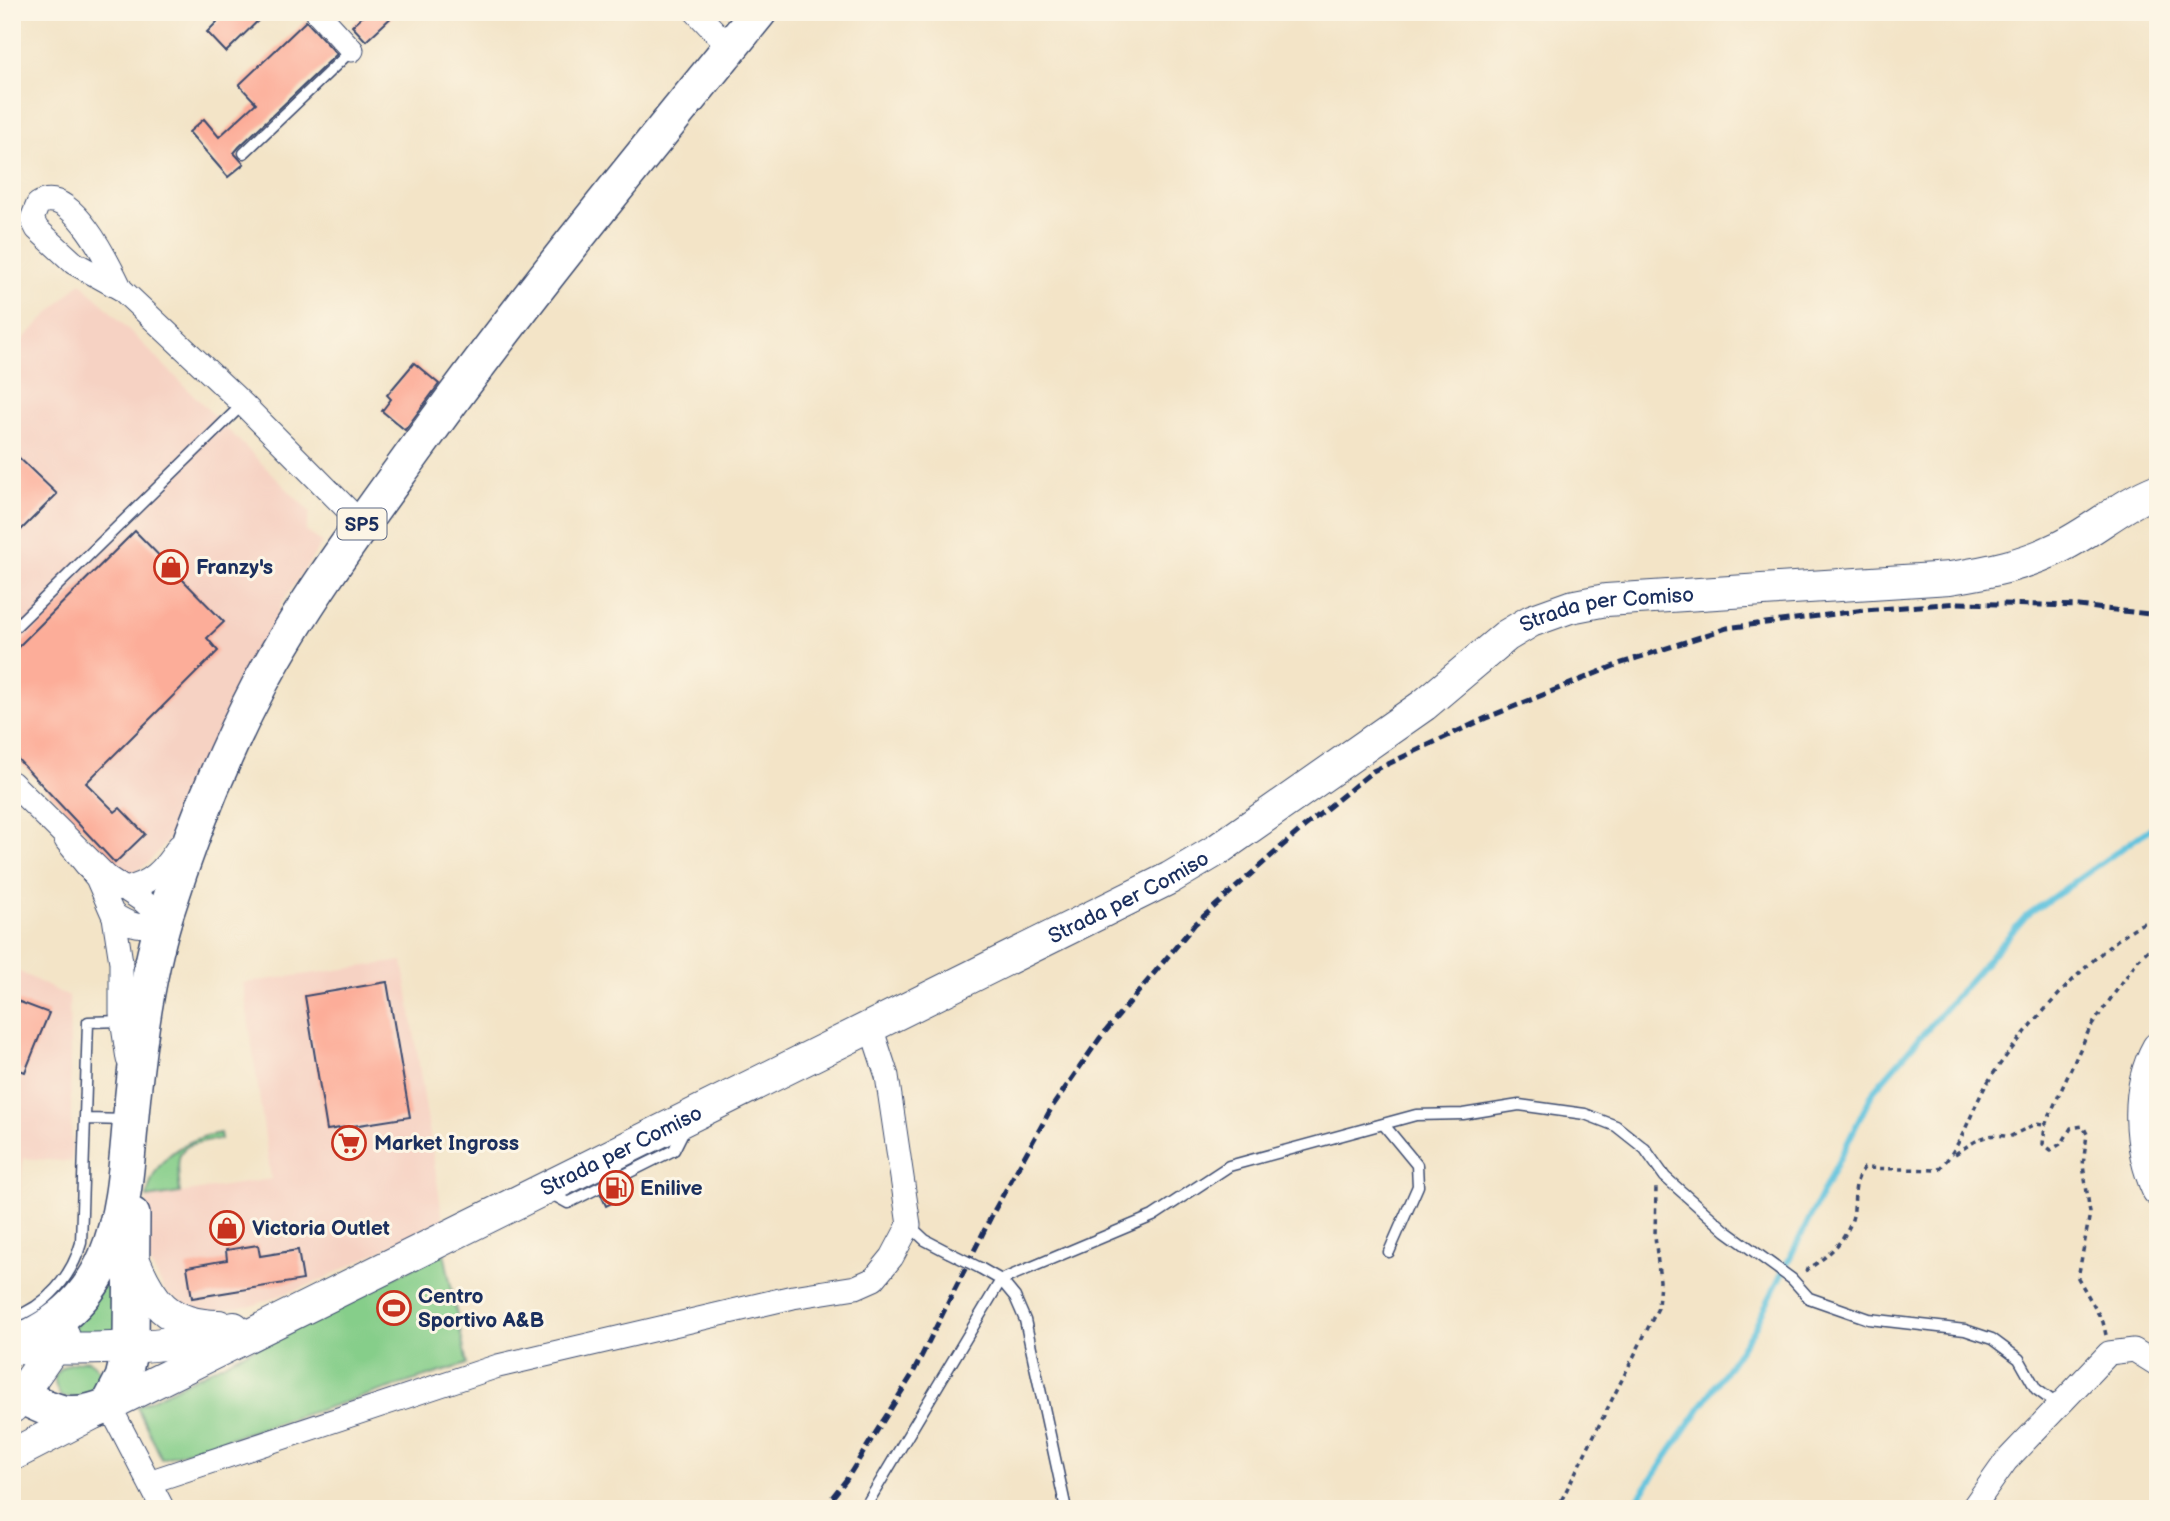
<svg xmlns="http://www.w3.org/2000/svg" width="2170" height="1521" viewBox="0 0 2170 1521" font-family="'Balsamiq Sans',sans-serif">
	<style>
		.built { fill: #f6d2c3 }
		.green { fill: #86ce8a; stroke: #507e74; stroke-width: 2 }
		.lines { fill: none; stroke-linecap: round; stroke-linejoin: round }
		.stream { stroke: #60c3de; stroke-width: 6 }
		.building { fill: #fcad99 }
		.lane-casing { stroke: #3b4a6e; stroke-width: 13 }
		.street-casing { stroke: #3b4a6e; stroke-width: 25 }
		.secondary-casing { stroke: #3b4a6e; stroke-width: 34 }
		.primary-casing { stroke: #3b4a6e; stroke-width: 38 }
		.path { stroke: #3b4a6e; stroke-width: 3.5; stroke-dasharray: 5 5; stroke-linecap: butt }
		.lane { stroke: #fff; stroke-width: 10 }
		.street { stroke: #fff; stroke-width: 23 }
		.secondary { stroke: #fff; stroke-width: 32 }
		.primary { stroke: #fff; stroke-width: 35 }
		.rail { stroke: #1b2f5e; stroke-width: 5; stroke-dasharray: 10 5; stroke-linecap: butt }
		.lane-bridge-casing { stroke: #3b4a6e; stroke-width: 13; stroke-linecap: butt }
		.lane-bridge { stroke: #fff; stroke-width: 10 }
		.labels { text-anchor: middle; stroke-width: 6; stroke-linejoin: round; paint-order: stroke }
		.shield { fill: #fcf5e5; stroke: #5e6a86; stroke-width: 2 }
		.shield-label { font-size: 19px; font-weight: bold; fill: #1b2f5e }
		.poi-label { font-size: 21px; font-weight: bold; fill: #1b2f5e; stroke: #fcf5e5; text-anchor: start }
		.street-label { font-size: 21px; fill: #1b2f5e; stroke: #fcf5e5 }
	</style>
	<rect width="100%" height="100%" fill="#fcf5e5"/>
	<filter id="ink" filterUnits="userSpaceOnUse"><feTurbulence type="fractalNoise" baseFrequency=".0143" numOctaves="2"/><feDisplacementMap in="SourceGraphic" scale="14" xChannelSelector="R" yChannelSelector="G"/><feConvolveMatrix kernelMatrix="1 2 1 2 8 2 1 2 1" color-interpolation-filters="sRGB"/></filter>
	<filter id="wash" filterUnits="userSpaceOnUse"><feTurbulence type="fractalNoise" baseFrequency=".00686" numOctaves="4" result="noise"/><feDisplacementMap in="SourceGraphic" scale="28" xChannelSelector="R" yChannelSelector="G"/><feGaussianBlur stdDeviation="1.57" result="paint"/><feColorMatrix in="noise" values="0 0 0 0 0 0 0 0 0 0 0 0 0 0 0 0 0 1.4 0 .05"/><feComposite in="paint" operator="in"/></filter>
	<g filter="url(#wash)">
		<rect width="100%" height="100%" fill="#f3e4c7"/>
		<path class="built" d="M81,282L310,512L306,531L322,543L281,605L269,639L168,841L148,863L131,875L108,871L115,862L12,753V350Z
			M403,961L443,1220L315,1283L252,1306L211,1312L192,1309L166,1293L147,1258V1198L271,1179L243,983Z
			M12,968L69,997L72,1162L23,1158L13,1290Z"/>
		<path class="green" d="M220,1133L221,1139C175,1144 176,1149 180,1193L147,1198C152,1159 184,1139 220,1133Z
			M444,1252L467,1364L162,1459L137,1407Z
			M114,1270L126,1333L75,1339L72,1331Z
			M88,1360C105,1371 104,1382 96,1399L61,1397C44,1370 65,1363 88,1360Z"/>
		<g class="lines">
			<path class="stream" d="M1631,1509L1754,1329L1874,1090L2026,916L2158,823"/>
		</g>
		<g id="blocks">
			<path class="building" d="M227,12H267L226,52L207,32Z
				M367,12H397L366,41L352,26Z
				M306,21L337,54L239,147L234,153L244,164L228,177L189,132L204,119L219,137L256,103L239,85Z
				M414,363L439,384L405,430L382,411L391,399L387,395Z
				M12,451L57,494L12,539Z
				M135,531L224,622L207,638L218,651L86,783L115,812L120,808L145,834L115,863L12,753V653Z
				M387,982L410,1117L327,1130L305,996Z
				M12,999L49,1013L25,1072L12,1067Z
				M621,1185L626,1196L606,1206L601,1195Z
				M258,1245L260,1256L298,1250L303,1280L192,1298L187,1267L227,1260L226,1250Z"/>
		</g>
	</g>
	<g filter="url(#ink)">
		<use href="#blocks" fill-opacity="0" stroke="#3b4a6e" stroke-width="2"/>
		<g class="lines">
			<g class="lane-casing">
				<path id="lane" d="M244,153L352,50
					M12,630L243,404
					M87,1119L126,1120
					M1384,1125L1417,1165L1418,1186L1389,1252
					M548,1192L568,1203L674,1150L685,1128
					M909,1225L925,1240L948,1252
					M980,1268L1001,1280L1153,1216L1229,1166L1416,1115L1463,1114L1519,1105L1585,1114L1616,1126L1645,1149L1665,1177L1726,1231L1792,1279L1809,1298L1869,1319L1965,1330L1992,1339L2019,1359L2036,1389L2058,1405
					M12,1318C46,1307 72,1276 81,1243L88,1022L122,1021
					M864,1509L1001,1280L1015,1297L1025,1320L1066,1509"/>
			</g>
			<g class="street-casing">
				<path id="street" d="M317,12L352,50
					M696,12L730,48
					M121,289C110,266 71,183 38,204L32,219L37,229L74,263L121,289L243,404L362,524
					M12,783L107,877L143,901L164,920C145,931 129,925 113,914
					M66,840L97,878L114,917L121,962V1013L128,1059
					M124,889C152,884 164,869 179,846
					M109,1405L163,1509
					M149,1482L498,1366L793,1297L856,1287L874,1279L892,1257L909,1225L887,1076L871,1027
					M1972,1509L2006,1461L2109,1353L2134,1350L2158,1365"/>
			</g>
			<g class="secondary-casing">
				<g id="secondary">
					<path d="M2158,1048C2135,1089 2139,1148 2158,1190"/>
					<path d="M132,1256C150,1301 167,1326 219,1326"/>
					<path d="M12,1348C85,1349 164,1352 234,1328"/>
					<path id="s1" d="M109,1405L1170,878L1217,850L1424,705L1506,636L1531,621L1570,607L1606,600L1950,578C1989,572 2024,565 2060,547C2093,531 2122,504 2158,490"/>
					<path d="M12,1407L63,1334"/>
					<path d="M12,1455L101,1409"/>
				</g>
			</g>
			<g class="primary-casing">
				<path id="primary" d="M12,1345C128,1297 122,1201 133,1094C139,1035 148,972 165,916C190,836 222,756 261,682C303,604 357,531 409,459C519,305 639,159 759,12
					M12,1392C51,1410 68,1423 109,1405L123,1378L131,1345L132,1215"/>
			</g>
			<path class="path" d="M1955,1154C1974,1142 1986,1131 2009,1137L2035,1124L2045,1125
				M1805,1271C1824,1259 1841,1246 1850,1225C1859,1204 1849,1188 1864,1168L1938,1170C1962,1146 1969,1116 1985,1087C2008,1046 2113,925 2158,918
				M2106,1335L2103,1322L2078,1278L2090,1213L2083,1165L2087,1134L2083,1126L2071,1128L2062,1143L2051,1150L2043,1144L2045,1125L2090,1028L2138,960L2158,940
				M1557,1509L1658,1308L1660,1281L1655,1236L1656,1187"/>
			<use href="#lane" class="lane"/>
			<use href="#street" class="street"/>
			<use href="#secondary" class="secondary"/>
			<use href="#primary" class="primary"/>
			<path class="rail" d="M823,1509L846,1480L912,1375L994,1211L1052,1107L1100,1038L1195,924L1299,831L1373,771L1486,718L1619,664L1727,628L1865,610L1958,603L2079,606L2158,615"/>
			<g class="lane-bridge-casing">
				<path id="lane-bridge" d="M948,1252L980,1268"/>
			</g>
			<use href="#lane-bridge" class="lane-bridge"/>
		</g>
	</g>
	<defs>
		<g id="shop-ring" transform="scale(1.75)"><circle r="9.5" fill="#fcf5e5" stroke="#c8321e" stroke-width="1.5"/><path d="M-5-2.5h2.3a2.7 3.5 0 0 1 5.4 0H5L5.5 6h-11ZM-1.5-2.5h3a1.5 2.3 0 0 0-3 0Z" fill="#c8321e"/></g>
		<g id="supermarket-ring" transform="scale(1.75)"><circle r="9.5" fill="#fcf5e5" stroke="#c8321e" stroke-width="1.5"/><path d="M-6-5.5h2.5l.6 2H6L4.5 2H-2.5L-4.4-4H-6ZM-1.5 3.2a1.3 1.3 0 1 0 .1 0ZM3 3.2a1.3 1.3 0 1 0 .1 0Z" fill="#c8321e"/></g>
		<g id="fuel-ring" transform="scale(1.75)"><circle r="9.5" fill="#fcf5e5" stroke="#c8321e" stroke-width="1.5"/><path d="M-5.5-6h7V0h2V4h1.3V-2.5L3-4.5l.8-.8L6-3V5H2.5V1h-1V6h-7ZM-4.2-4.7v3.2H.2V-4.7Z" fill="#c8321e"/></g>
		<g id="stadium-ring" transform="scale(1.75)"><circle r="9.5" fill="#fcf5e5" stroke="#c8321e" stroke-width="1.5"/><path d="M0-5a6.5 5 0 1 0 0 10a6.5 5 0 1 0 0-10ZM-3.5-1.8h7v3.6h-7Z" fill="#c8321e"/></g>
	</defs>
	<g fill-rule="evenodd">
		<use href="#shop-ring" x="171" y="567"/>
		<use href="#supermarket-ring" x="349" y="1143"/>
		<use href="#fuel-ring" x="616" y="1188"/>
		<use href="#shop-ring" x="227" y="1228"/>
		<use href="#stadium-ring" x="394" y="1308"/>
	</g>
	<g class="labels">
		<rect class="shield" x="337.5" y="508.5" width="49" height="31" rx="5"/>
		<g class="shield-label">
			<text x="362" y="531">SP5</text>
		</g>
		<g class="poi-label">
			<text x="196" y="574">Franzy's</text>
			<text x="374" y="1150">Market Ingross</text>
			<text x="640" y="1195">Enilive</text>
			<text x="252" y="1235">Victoria Outlet</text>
			<text x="418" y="1303">Centro<tspan x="418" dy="24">Sportivo A&amp;B</tspan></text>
		</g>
		<g class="street-label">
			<text dy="7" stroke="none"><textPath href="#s1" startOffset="1706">Strada per Comiso</textPath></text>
			<text dy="7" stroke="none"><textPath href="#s1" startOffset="1139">Strada per Comiso</textPath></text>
			<text dy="7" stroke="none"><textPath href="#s1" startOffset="572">Strada per Comiso</textPath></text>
		</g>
	</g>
	<rect width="2170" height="1521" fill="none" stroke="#fcf5e5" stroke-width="42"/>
</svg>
